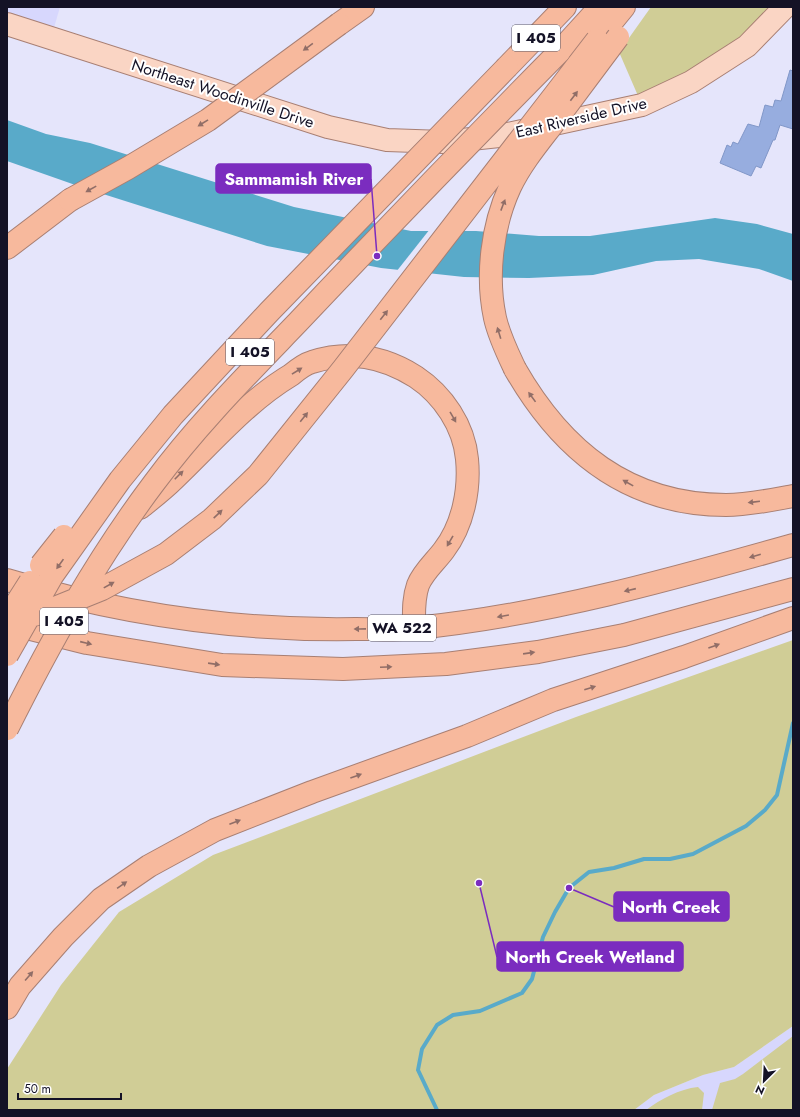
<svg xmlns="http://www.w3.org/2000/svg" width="800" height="1117" viewBox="0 0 800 1117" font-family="Jost,sans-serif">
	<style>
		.built { fill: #d7d7fd }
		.green { fill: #d0cd96 }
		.water { fill: #59aac9 }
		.pier { fill: #e5e5fb }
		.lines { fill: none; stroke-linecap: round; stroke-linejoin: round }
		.stream { stroke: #59aac9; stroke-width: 4 }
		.building { fill: #97addf; stroke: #8197c8 }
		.major-casing { stroke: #a87f73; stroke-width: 24 }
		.highway-casing { stroke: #a87f73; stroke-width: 24 }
		.major { stroke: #fad5c4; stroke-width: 22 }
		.highway { stroke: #f7b99d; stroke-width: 22 }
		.highway-bridge-casing { stroke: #a87f73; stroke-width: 24; stroke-linecap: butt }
		.highway-bridge { stroke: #f7b99d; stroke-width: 22 }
		.oneway { fill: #916e67 }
		.labels { text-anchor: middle; stroke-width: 4; stroke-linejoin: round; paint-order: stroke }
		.shield { fill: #fff; stroke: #5a5967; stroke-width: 1 }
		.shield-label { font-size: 15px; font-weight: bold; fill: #141226 }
		.street-label { font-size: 16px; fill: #141226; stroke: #fff }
		.leader { fill: none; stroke: #7b2cbf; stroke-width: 1.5 }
		.callout-dot { fill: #7b2cbf; stroke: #fff; stroke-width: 1.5 }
		.callout { fill: #7b2cbf; stroke: #7b2cbf; stroke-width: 1.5 }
		.callout-label { font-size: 17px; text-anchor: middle; font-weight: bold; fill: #fff }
	</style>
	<rect width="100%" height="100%" fill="#e5e5fb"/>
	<path class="built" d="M7,7H60L51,38L7,24Z
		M793,1026V1110H634L654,1095L703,1075L734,1067Z"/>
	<path class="green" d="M651,7H785L642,105L619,52Z
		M793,640V1026L734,1067L703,1075L654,1095L634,1110H7V1069L61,985L119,912L213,855L576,717Z
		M793,1036V1110H712L720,1083L735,1079L743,1074Z
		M698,1087L704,1093L702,1110H646C661,1099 679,1089 698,1087Z"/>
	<path class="water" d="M7,120L46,134L90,143L294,207L411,231H476L539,236H590L715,218L757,224L793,234V281L759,269L699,259L656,261L593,275L529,278L464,277L381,268L267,246L81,187L7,161Z"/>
	<path class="pier" d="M430,229H459L422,274L396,272Z"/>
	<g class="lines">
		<path class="stream" d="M437,1110L418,1070L422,1049L437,1025L453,1015L480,1011L522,993L532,979L543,937L555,912L569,888L589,872L614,868L644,859H670L693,854L746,826L765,810L777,795L793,723"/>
	</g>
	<path class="building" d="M790,70L793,71V129L780,125L775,140H773L761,168L756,166L751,176L720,163L727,145L731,147L733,142L738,144L748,124L759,127L765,105L773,107L775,100L781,101Z"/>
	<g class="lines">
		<g class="major-casing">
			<path id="major" d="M7,24L328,127L387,140L443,142L499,136L642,105L691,82L747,46L785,7"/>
		</g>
		<g class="highway-casing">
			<path id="highway" d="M339,24L363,7
				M597,40L624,7
				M559,52L600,7
				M507,67L565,7
				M7,248L70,200
				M515,369C562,451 628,505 726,505C748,505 772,500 793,496
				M140,508C151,499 163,490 173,480C211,444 246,402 291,375C297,370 305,364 312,362C350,350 383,356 416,377C443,395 464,426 467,459C470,490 463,525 444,550C436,561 423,572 418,585C413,599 414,613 414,628
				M7,580C120,614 238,631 356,629C376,629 397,630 416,628C545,615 669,580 793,545
				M7,623L87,643L222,665L343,669L446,664L538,652L624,635L793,589
				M7,1008L20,986L63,937L101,899L149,866L215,830L312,792L467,736L553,700L684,657L793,618"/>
		</g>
		<use href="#major" class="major"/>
		<use href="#highway" class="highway"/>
		<g class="highway-bridge-casing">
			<path id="highway-bridge" d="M70,200L128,168L208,120L339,24
				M515,369C507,352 499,336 495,318C486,276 492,226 510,187C522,162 540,141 556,120C577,92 597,65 618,37
				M41,565L64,536
				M7,618L30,582
				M7,622L45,612L102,589L166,554L212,519L258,475L343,369L597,40
				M7,655L52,576L120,480L173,415L269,312L507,67
				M7,729C50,643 96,560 154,483C197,425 248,374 298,322C384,231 471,141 559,52"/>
		</g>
		<use href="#highway-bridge" class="highway-bridge"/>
	</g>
	<defs><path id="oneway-solid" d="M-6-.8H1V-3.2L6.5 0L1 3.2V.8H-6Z"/></defs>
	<g class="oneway">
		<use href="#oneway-solid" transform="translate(308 47) rotate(144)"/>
		<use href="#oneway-solid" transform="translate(574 96) rotate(-53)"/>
		<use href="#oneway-solid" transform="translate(203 123) rotate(148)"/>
		<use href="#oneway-solid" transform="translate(91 189) rotate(151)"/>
		<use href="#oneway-solid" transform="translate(503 205) rotate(-69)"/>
		<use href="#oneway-solid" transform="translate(384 315) rotate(-52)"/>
		<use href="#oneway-solid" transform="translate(499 333) rotate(-107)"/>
		<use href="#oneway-solid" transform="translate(297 371) rotate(-32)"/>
		<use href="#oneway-solid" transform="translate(532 397) rotate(-126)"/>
		<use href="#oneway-solid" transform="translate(304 417) rotate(-51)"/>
		<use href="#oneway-solid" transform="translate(453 417) rotate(60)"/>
		<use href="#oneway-solid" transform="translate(179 475) rotate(-45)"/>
		<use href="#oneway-solid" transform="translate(628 483) rotate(-151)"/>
		<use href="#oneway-solid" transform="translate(754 502) rotate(173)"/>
		<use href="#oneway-solid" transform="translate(218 514) rotate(-44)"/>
		<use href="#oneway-solid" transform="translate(450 541) rotate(120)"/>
		<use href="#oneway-solid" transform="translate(755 556) rotate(164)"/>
		<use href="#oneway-solid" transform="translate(60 564) rotate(125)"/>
		<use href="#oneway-solid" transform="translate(109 585) rotate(-29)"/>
		<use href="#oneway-solid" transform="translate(630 590) rotate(167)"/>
		<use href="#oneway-solid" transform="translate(503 616) rotate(170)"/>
		<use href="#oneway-solid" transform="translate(360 629) rotate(179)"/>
		<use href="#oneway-solid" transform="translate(86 643) rotate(13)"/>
		<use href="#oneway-solid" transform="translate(714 646) rotate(-20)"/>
		<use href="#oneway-solid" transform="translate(529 653) rotate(-8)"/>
		<use href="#oneway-solid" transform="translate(214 664) rotate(8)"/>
		<use href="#oneway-solid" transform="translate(386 667) rotate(-3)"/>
		<use href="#oneway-solid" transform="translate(590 688) rotate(-18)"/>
		<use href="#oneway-solid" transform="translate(356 776) rotate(-20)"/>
		<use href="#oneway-solid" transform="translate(235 822) rotate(-21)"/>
		<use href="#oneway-solid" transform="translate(122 885) rotate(-35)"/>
		<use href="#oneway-solid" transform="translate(29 976) rotate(-49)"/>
	</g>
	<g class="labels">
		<g class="shield">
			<rect x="512" y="25" width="48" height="26" rx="3"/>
			<rect x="226" y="339" width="48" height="26" rx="3"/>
			<rect x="40" y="608" width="48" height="26" rx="3"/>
			<rect x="368" y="615" width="68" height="26" rx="3"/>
		</g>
		<g class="shield-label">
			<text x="536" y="43">I 405</text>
			<text x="250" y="357">I 405</text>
			<text x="64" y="626">I 405</text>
			<text x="402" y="633">WA 522</text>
		</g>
		<g class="street-label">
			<text transform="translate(223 93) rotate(18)" y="6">Northeast Woodinville Drive</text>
			<text transform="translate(581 117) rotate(-13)" y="6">East Riverside Drive</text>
		</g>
	</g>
	<path class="leader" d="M377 256L371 179M569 888L614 907M479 883L497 957"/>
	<g class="callout-dot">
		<circle cx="377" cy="256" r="4"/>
		<circle cx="569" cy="888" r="4"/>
		<circle cx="479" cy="883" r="4"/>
	</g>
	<g class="callout">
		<rect x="216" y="164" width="155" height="29" rx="4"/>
		<rect x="614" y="892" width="115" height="29" rx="4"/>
		<rect x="497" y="942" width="186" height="29" rx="4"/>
	</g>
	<g class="callout-label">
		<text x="294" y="185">Sammamish River</text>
		<text x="671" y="913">North Creek</text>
		<text x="590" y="963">North Creek Wetland</text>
	</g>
	<rect width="800" height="1117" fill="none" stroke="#141226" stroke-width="16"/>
	<g transform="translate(764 1081) rotate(204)" stroke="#ffffff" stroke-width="3" paint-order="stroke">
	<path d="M0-3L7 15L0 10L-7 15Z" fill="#141226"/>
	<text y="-6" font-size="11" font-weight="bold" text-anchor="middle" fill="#141226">N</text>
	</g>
	<path d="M18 1093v6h103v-6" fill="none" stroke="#141226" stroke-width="2"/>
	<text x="24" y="1093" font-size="12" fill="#141226" stroke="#ffffff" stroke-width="3" paint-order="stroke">50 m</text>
</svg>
